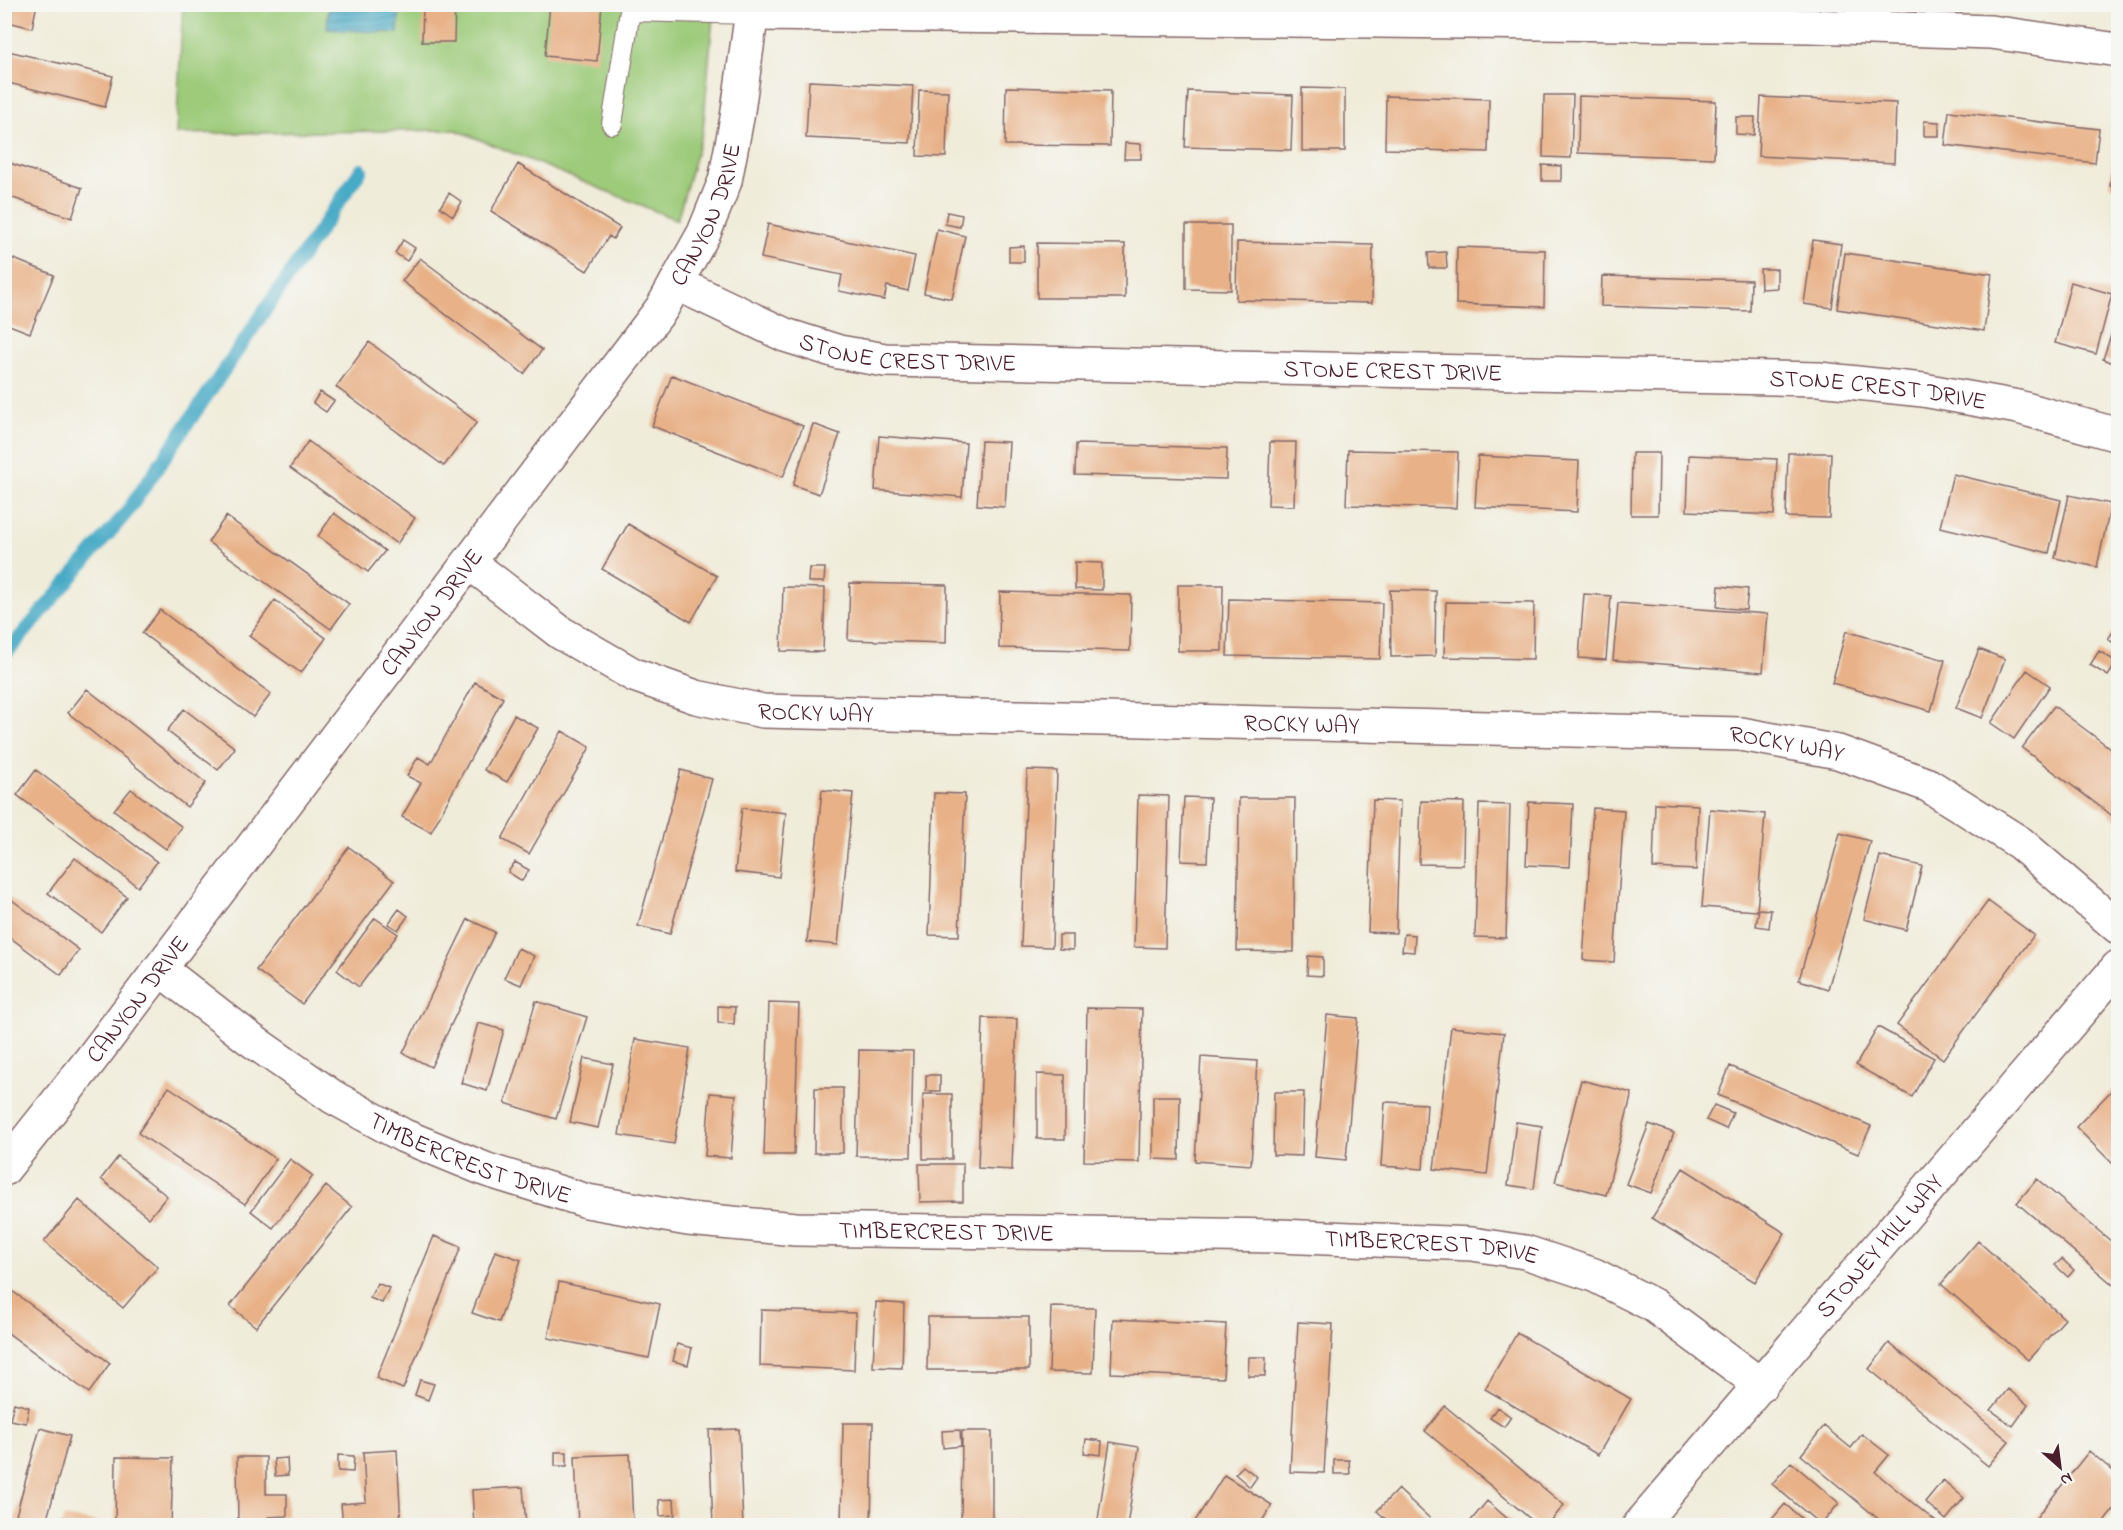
<svg xmlns="http://www.w3.org/2000/svg" width="2123" height="1530" viewBox="0 0 2123 1530" font-family="'Indie Flower',sans-serif">
	<style>
		.park { fill: #9dcb7a; stroke: #747552; stroke-width: 1.5 }
		.water { fill: url(#water-rules); stroke: #486478; stroke-width: 1.5 }
		.lines { fill: none; stroke-linecap: round; stroke-linejoin: round }
		.stream { stroke: #46aac6; stroke-width: 14 }
		.building { fill: #e8b187 }
		.service-casing { stroke: #846768; stroke-width: 22 }
		.minor-casing { stroke: #846768; stroke-width: 36 }
		.service { stroke: #fff; stroke-width: 20 }
		.minor { stroke: #fff; stroke-width: 33 }
		.labels { text-anchor: middle; stroke-width: 4.5; stroke-linejoin: round; paint-order: stroke }
		.street-label { font-size: 24px; fill: #4a1f2b; stroke: #f6f6f2 }
	</style>
	<defs>
		<pattern id="water-rules" width="6" height="5" patternUnits="userSpaceOnUse" patternTransform="scale(1.5)"><rect width="6" height="5" fill="#46aac6"/><path d="M0 2.5h6" fill="none" stroke="#3c8aa1"/></pattern>
	</defs>
	<rect width="100%" height="100%" fill="#f6f6f2"/>
	<filter id="ink" filterUnits="userSpaceOnUse"><feTurbulence type="fractalNoise" baseFrequency=".0167" numOctaves="2"/><feDisplacementMap in="SourceGraphic" scale="12" xChannelSelector="R" yChannelSelector="G"/><feConvolveMatrix kernelMatrix="1 2 1 2 8 2 1 2 1" color-interpolation-filters="sRGB"/></filter>
	<filter id="wash" filterUnits="userSpaceOnUse"><feTurbulence type="fractalNoise" baseFrequency=".008" numOctaves="4" result="noise"/><feDisplacementMap in="SourceGraphic" scale="24" xChannelSelector="R" yChannelSelector="G"/><feGaussianBlur stdDeviation="1.35" result="paint"/><feColorMatrix in="noise" values="0 0 0 0 0 0 0 0 0 0 0 0 0 0 0 0 0 1.4 0 .05"/><feComposite in="paint" operator="in"/></filter>
	<g filter="url(#wash)">
		<rect width="100%" height="100%" fill="#f0ecda"/>
		<path class="park" d="M183,5H714L703,130L677,220L456,130L176,134Z"/>
		<path class="water" d="M329,5H400L398,33L327,29Z"/>
		<g class="lines">
			<path class="stream" d="M4,656L127,512L361,170"/>
		</g>
		<g id="blocks">
			<path class="building" d="M4,4H37L32,28L4,21Z
				M423,4H455L454,42H422Z
				M550,4H602L597,61L545,56Z
				M4,50L113,76L105,107L4,82Z
				M809,81L913,86L910,143L806,138Z
				M1006,87L1111,90L1110,146L1005,145Z
				M1302,88L1345,89V151H1302Z
				M919,90L948,91L946,157L917,156Z
				M1188,91L1293,95L1291,150L1185,147Z
				M1544,95H1573L1571,158L1543,157Z
				M1386,96L1489,99L1488,152L1385,149Z
				M1579,96L1716,101L1714,158L1578,153Z
				M1761,97L1896,103L1894,163L1758,156Z
				M1949,111L2099,129L2095,163L1945,145Z
				M1736,117H1755L1754,135L1736,134Z
				M1924,121L1939,122V136H1924Z
				M2117,129L2118,130V187L2110,186Z
				M1125,143L1141,144V159H1124Z
				M4,161L82,188L72,218L4,195Z
				M518,164L620,228L613,239L609,236L587,271L491,211Z
				M1542,165L1561,166V181H1542Z
				M449,193L462,202L453,216L440,207Z
				M947,212L962,215L960,227L945,224Z
				M768,224L915,256L908,291L887,286L884,300L839,291L842,275L761,258Z
				M1186,225H1231V290L1186,289Z
				M937,229L965,236L952,299L924,293Z
				M403,240L415,248L407,261L395,253Z
				M1813,240L1841,244L1832,308L1804,304Z
				M1237,242L1373,245L1372,303L1236,300Z
				M1037,243L1125,244V298H1037Z
				M1024,246V262H1009V247Z
				M1457,247L1545,250L1544,307L1456,304Z
				M1446,252L1447,268H1429L1428,253Z
				M1845,253L1992,274L1984,331L1837,309Z
				M4,255L54,275L30,333L4,323Z
				M420,258L542,350L524,374L402,281Z
				M1760,269H1777V288L1761,289Z
				M1602,276L1751,280L1750,311L1601,306Z
				M2071,282L2112,294L2096,354L2055,343Z
				M2113,329L2118,330V365L2103,359Z
				M369,342L477,422L444,466L336,387Z
				M672,375L803,426L783,477L652,426Z
				M320,392L334,401L326,412L313,403Z
				M813,424L840,434L819,494L793,485Z
				M879,436L966,443L962,497L875,490Z
				M308,441L415,518L397,544L290,468Z
				M981,441L1009,442L1005,507L977,505Z
				M1270,442H1296L1294,506L1268,505Z
				M1076,444L1227,448L1226,479L1075,475Z
				M1348,450L1458,452L1456,508L1346,505Z
				M1632,453H1659L1658,515H1631Z
				M1788,453H1831L1829,518L1786,517Z
				M1689,455L1777,459L1774,515L1687,511Z
				M1478,456L1579,461L1577,512L1475,507Z
				M1953,474L2061,500L2049,553L1940,527Z
				M2069,495L2111,504L2097,567L2055,558Z
				M334,513L385,551L368,572L318,536Z
				M226,516L349,604L331,629L208,542Z
				M628,524L717,576L691,622L602,569Z
				M1075,562L1102,563V590L1075,589Z
				M809,568H825L824,582H808Z
				M850,583L947,585L946,643L848,640Z
				M1178,585H1223L1222,651H1178Z
				M1719,586L1748,589L1746,610L1717,607Z
				M783,587L825,588L823,652L781,651Z
				M1390,590L1436,591L1435,656L1391,657Z
				M1000,592L1131,595L1130,651L999,648Z
				M1584,594L1611,596L1606,660L1579,658Z
				M1229,599L1382,603L1380,659L1227,656Z
				M275,600L326,638L301,673L249,636Z
				M1446,602L1534,603L1533,659L1444,657Z
				M1618,603L1768,614L1763,672L1613,660Z
				M160,610L271,694L253,717L142,633Z
				M2118,624V646L2108,639Z
				M1846,631L1945,660L1931,711L1832,683Z
				M1979,649L2005,659L1982,718L1956,708Z
				M2099,651L2117,662L2108,676L2090,665Z
				M2027,670L2050,686L2014,739L1991,723Z
				M475,682L503,698L431,832L402,817L421,783L407,776L418,757L430,764Z
				M87,689L206,783L187,807L68,713Z
				M2054,706L2118,754V820L2022,748Z
				M184,709L235,748L218,770L167,731Z
				M514,715L538,728L507,782L484,770Z
				M562,731L590,747L529,854L502,839Z
				M36,770L157,862L138,887L17,795Z
				M681,770L712,779L670,934L638,926Z
				M1027,770L1057,771L1052,947L1021,946Z
				M131,789L182,827L166,849L114,810Z
				M822,790L853,793L838,945L807,942Z
				M934,793L965,794L959,936L929,935Z
				M1138,795L1169,796L1165,948L1134,947Z
				M1184,797L1210,798L1207,862L1181,861Z
				M1239,798H1295L1294,952L1237,951Z
				M1373,800L1400,801L1396,933L1368,932Z
				M1421,801L1464,802L1463,865L1419,864Z
				M1529,802L1573,804L1570,867L1526,865Z
				M1655,803L1698,805L1696,870L1653,868Z
				M1479,804L1510,805L1506,938L1475,937Z
				M742,808L786,813L779,877L735,872Z
				M1593,808L1624,810L1614,962L1583,960Z
				M1710,809L1765,814L1757,911L1702,907Z
				M1840,833L1870,841L1828,989L1799,980Z
				M349,847L394,881L302,1004L256,970Z
				M1880,856L1922,866L1906,930L1864,919Z
				M75,858L127,897L101,932L48,893Z
				M515,862L529,870L522,881L508,872Z
				M4,894L79,950L61,975L4,933Z
				M1988,901L2034,935L1943,1059L1897,1025Z
				M399,909L408,916L398,930L388,924Z
				M1759,909L1771,910L1769,928L1756,926Z
				M375,918L398,934L359,987L337,970Z
				M468,919L495,932L431,1067L403,1053Z
				M1404,934L1415,935L1414,952L1402,951Z
				M1059,935H1073V950L1059,949Z
				M518,948L534,956L521,985L504,978Z
				M1308,956L1323,957V976L1307,975Z
				M536,1001L587,1017L556,1119L505,1103Z
				M769,1003L799,1004L794,1155H764Z
				M718,1006L735,1007L734,1024L718,1023Z
				M1087,1008L1142,1009L1139,1162L1084,1161Z
				M1327,1015L1358,1018L1346,1160L1315,1157Z
				M983,1018L1017,1019L1012,1170L978,1168Z
				M478,1023L504,1030L487,1091L461,1083Z
				M1451,1027L1504,1033L1487,1175L1434,1169Z
				M1878,1027L1934,1058L1912,1097L1856,1065Z
				M635,1039L690,1048L674,1144L619,1135Z
				M859,1050L913,1051L911,1157L856,1156Z
				M1201,1057L1257,1061L1251,1165L1195,1161Z
				M584,1058L613,1064L598,1128L570,1122Z
				M1730,1066L1871,1126L1858,1154L1718,1095Z
				M1037,1074L1065,1075V1139H1037Z
				M926,1075H940V1091H926Z
				M1581,1080L1632,1093L1606,1195L1555,1182Z
				M169,1087L276,1159L245,1204L138,1133Z
				M815,1088H843V1153H814Z
				M2113,1089L2118,1094V1169L2076,1127Z
				M1274,1092H1304L1302,1156L1273,1155Z
				M710,1093L736,1095L731,1158L705,1156Z
				M923,1094H952V1159H923Z
				M1153,1096H1180L1179,1160L1153,1159Z
				M1385,1102L1427,1104L1423,1169L1381,1166Z
				M1714,1105L1733,1113L1726,1129L1706,1120Z
				M1516,1122L1542,1126L1534,1189L1508,1185Z
				M1649,1124L1674,1133L1651,1193L1626,1184Z
				M118,1157L167,1196L149,1218L101,1179Z
				M290,1159L313,1176L273,1228L251,1211Z
				M919,1164H963V1201L920,1202Z
				M1683,1168L1785,1233L1755,1282L1652,1218Z
				M2037,1179L2118,1247V1289L2017,1203Z
				M326,1186L352,1207L256,1327L230,1306Z
				M79,1200L158,1267L123,1308L44,1242Z
				M434,1236L461,1247L403,1389L376,1378Z
				M1978,1241L2065,1319L2028,1360L1941,1284Z
				M495,1251L521,1260L499,1322L472,1313Z
				M2062,1259L2074,1270L2068,1277L2055,1265Z
				M559,1282L660,1304L649,1358L548,1338Z
				M377,1283L389,1288L382,1303L370,1298Z
				M4,1285L110,1363L89,1393L4,1330Z
				M876,1302L904,1304L902,1368L873,1367Z
				M1051,1307L1095,1308L1093,1373L1049,1372Z
				M761,1310L856,1313L854,1370L760,1366Z
				M928,1317H1029V1370H927Z
				M1113,1319L1226,1324L1223,1378L1111,1373Z
				M1298,1322L1333,1324L1324,1473L1290,1472Z
				M1517,1333L1631,1399L1598,1455L1485,1389Z
				M1889,1343L2009,1441L1988,1466L1869,1369Z
				M677,1344L692,1348L688,1365L673,1361Z
				M1249,1357H1266L1265,1376H1248Z
				M420,1380L434,1384L428,1400L415,1395Z
				M2008,1389L2028,1405L2013,1426L1991,1410Z
				M14,1403L29,1407L26,1423L10,1420Z
				M1445,1406L1564,1505L1547,1526H1539L1425,1431Z
				M1497,1407L1511,1417L1504,1427L1490,1418Z
				M843,1423H873L871,1526H841Z
				M1824,1426L1851,1448L1862,1434L1889,1455L1875,1472L1941,1526H1887L1801,1455Z
				M40,1428L70,1436L45,1526H13Z
				M739,1429L743,1526H713L709,1430Z
				M960,1430L961,1446L943,1448L942,1431Z
				M962,1431H992V1526H961Z
				M1086,1439L1102,1441L1101,1455L1084,1453Z
				M1110,1442L1139,1447L1127,1526H1097Z
				M397,1450L401,1526H343L341,1504L366,1502L363,1452Z
				M2089,1451L2118,1475V1504L2101,1526H2035L2032,1523Z
				M555,1452H567V1466H555Z
				M630,1454L633,1526H578L575,1456Z
				M338,1455L354,1456L353,1472L338,1471Z
				M116,1457L173,1458L171,1526H115Z
				M237,1457H266V1494H287V1516L268,1517V1526H238Z
				M287,1458L288,1475L275,1476L274,1459Z
				M1334,1460H1349L1350,1474H1334Z
				M1791,1462L1839,1503L1821,1525L1772,1484Z
				M1243,1466L1257,1477L1250,1487L1235,1474Z
				M1224,1475L1272,1505L1259,1526H1192Z
				M1943,1480L1964,1498L1946,1520L1925,1502Z
				M523,1487L526,1526H474L472,1490Z
				M1398,1489L1438,1526H1393L1377,1511Z
				M674,1499L675,1515L660,1516L659,1500Z
				M1487,1501L1516,1526H1472L1469,1523Z
				M1785,1504L1810,1526H1766Z
				M63,1517L108,1524V1526H62Z
				M1020,1521L1050,1524V1526H1020Z
				M663,1523H691V1526H663Z"/>
		</g>
	</g>
	<g filter="url(#ink)">
		<use href="#blocks" fill-opacity="0" stroke="#846768" stroke-width="1.5"/>
		<g class="lines">
			<g class="service-casing">
				<path id="service" d="M630,4V11L753,14
					M612,124L630,11"/>
			</g>
			<g class="minor-casing">
				<g id="minor">
					<path d="M753,14L1810,26L1991,32L2118,50"/>
					<path id="s1" d="M676,283L785,335L839,352L885,360L1819,379L1923,390L2018,407L2118,435"/>
					<path id="s2" d="M470,563L561,633L634,675L696,697L763,711L1741,734L1838,752L1928,785L2020,843L2118,927"/>
					<path id="s3" d="M160,969L250,1039L333,1097L404,1136L487,1170L587,1201L688,1219L796,1229L1279,1236L1472,1244L1525,1252L1594,1275L1653,1305L1761,1385"/>
					<path id="s4" d="M4,1169L89,1062L662,308L704,233L725,181L737,118L753,4"/>
					<path id="s5" d="M1639,1526L2118,967"/>
				</g>
			</g>
			<use href="#service" class="service"/>
			<use href="#minor" class="minor"/>
		</g>
	</g>
	<g class="labels">
		<g class="street-label">
			<text dy="8" stroke="none"><textPath href="#s4" startOffset="1188">CANYON DRIVE</textPath></text>
			<text dy="8" stroke="none"><textPath href="#s1" startOffset="246">STONE CREST DRIVE</textPath></text>
			<text dy="8" stroke="none"><textPath href="#s1" startOffset="732">STONE CREST DRIVE</textPath></text>
			<text dy="8" stroke="none"><textPath href="#s1" startOffset="1218">STONE CREST DRIVE</textPath></text>
			<text dy="8" stroke="none"><textPath href="#s4" startOffset="702">CANYON DRIVE</textPath></text>
			<text dy="8" stroke="none"><textPath href="#s2" startOffset="386">ROCKY WAY</textPath></text>
			<text dy="8" stroke="none"><textPath href="#s2" startOffset="872">ROCKY WAY</textPath></text>
			<text dy="8" stroke="none"><textPath href="#s2" startOffset="1358">ROCKY WAY</textPath></text>
			<text dy="8" stroke="none"><textPath href="#s4" startOffset="216">CANYON DRIVE</textPath></text>
			<text dy="8" stroke="none"><textPath href="#s3" startOffset="366">TIMBERCREST DRIVE</textPath></text>
			<text dy="8" stroke="none"><textPath href="#s3" startOffset="852">TIMBERCREST DRIVE</textPath></text>
			<text dy="8" stroke="none"><textPath href="#s5" startOffset="369">STONEY HILL WAY</textPath></text>
			<text dy="8" stroke="none"><textPath href="#s3" startOffset="1338">TIMBERCREST DRIVE</textPath></text>
		</g>
	</g>
	<rect width="2123" height="1530" fill="none" stroke="#f6f6f2" stroke-width="24"/>
	<g transform="translate(2060 1467) rotate(152)" stroke="#f6f6f2" stroke-width="4.5" paint-order="stroke">
	<path d="M0-4.5L10 22L0 15L-10 22Z" fill="#4a1f2b"/>
	<text y="-9" font-size="16" font-weight="bold" text-anchor="middle" fill="#4a1f2b">N</text>
	</g>
</svg>
